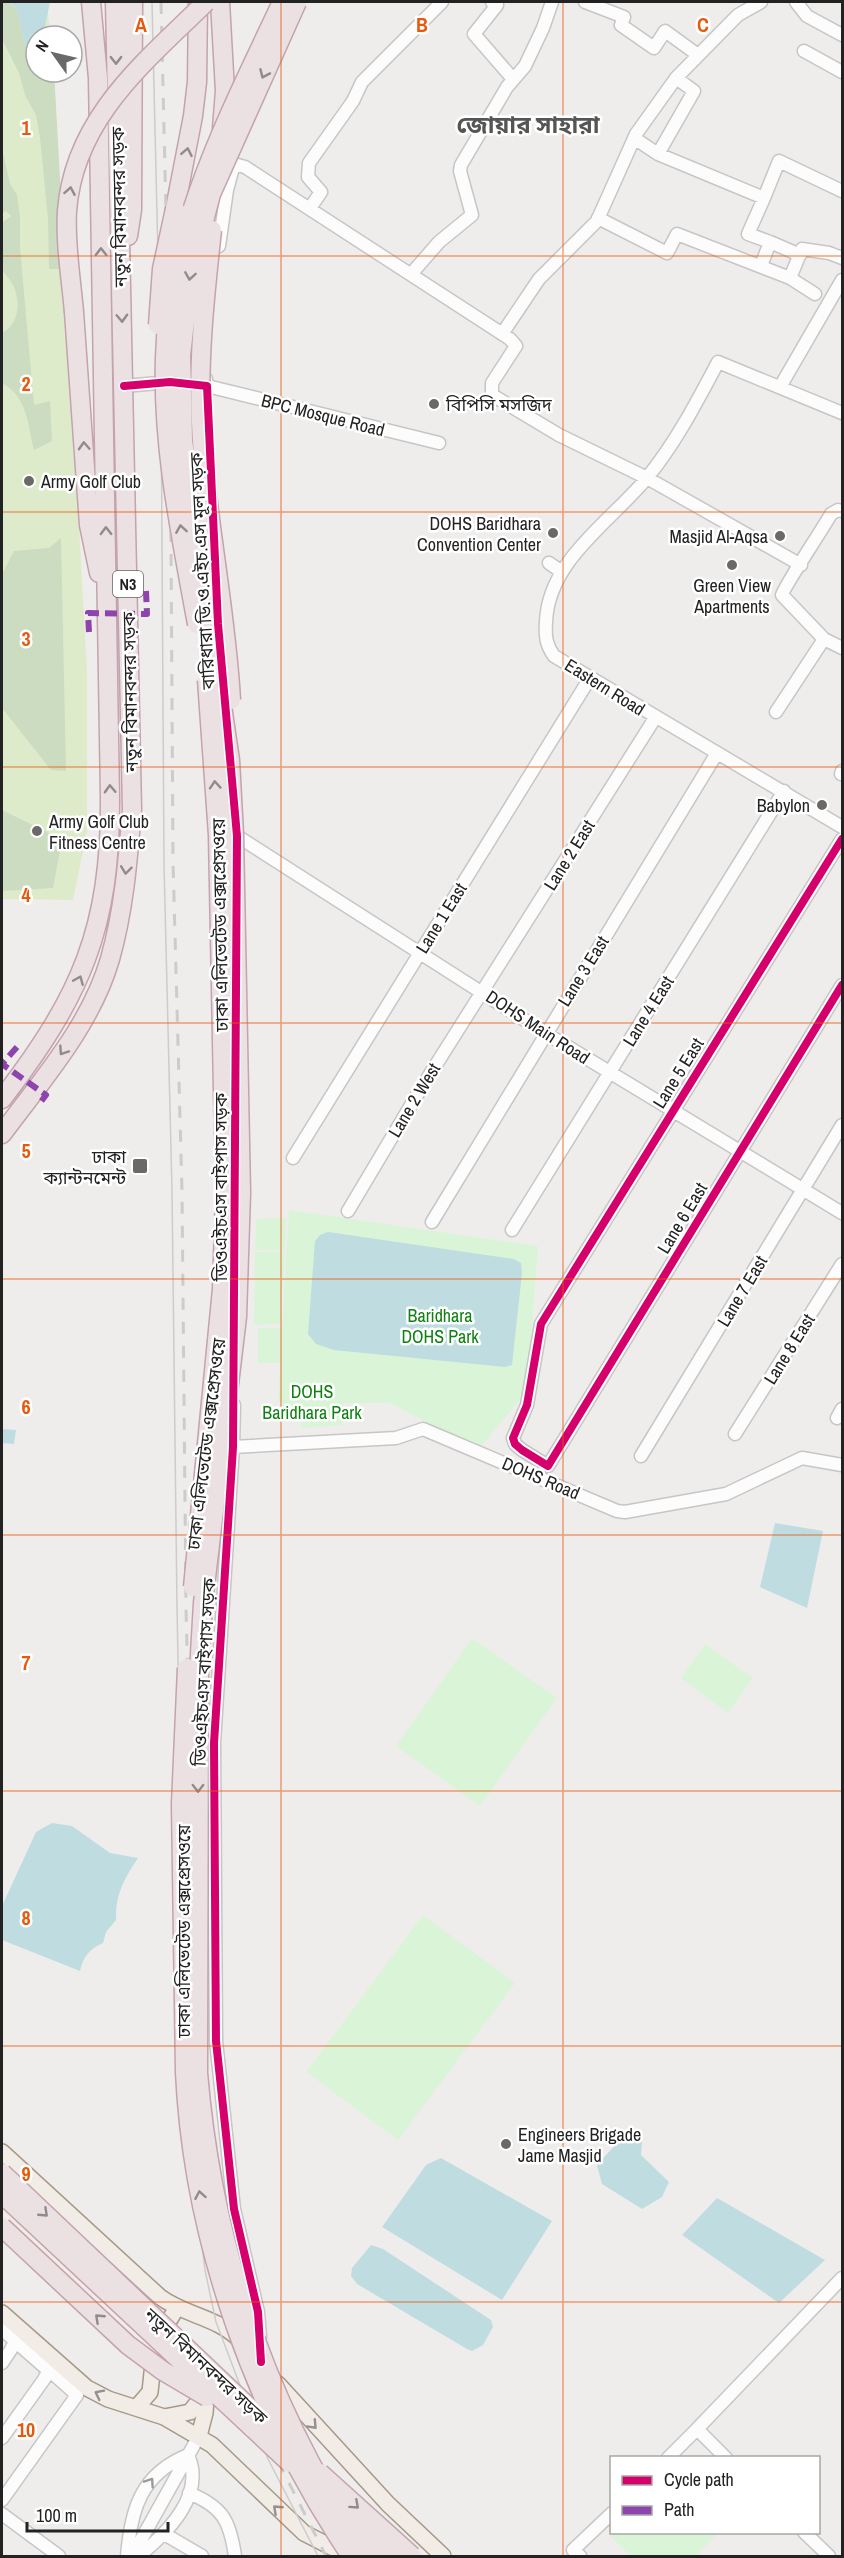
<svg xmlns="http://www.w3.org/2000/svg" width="844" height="2558" font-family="'Archivo Narrow','Noto Sans Bengali',sans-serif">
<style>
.grass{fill:#deebcb}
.forest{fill:#ccdcc1}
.park{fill:#daf4d8}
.water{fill:#bfdce1}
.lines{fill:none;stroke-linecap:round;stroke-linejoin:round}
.minor-casing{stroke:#c7c6c5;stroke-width:15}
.major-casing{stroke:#a69987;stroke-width:18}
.highway-casing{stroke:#c4a2ae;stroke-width:21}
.minor{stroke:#fdfcfc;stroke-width:12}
.major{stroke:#f2ece7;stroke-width:15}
.highway{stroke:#ebe1e3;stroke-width:18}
.tram{stroke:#ccc;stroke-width:1.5}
.rail{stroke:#ccc;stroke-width:3;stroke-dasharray:12 12;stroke-linecap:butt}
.highway-bridge-casing{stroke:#c4a2ae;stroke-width:21;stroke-linecap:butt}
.highway-bridge{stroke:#ebe1e3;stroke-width:18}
.quiet{stroke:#8e44ad;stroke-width:6;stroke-dasharray:12 6;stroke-linecap:butt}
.cycleway-casing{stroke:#fff;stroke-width:11}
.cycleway{stroke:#d6006c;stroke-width:8}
.oneway{stroke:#918b8c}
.oneway2{stroke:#94918e}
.oneway3{stroke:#9a9a9a}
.grid{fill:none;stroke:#e8590c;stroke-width:1.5;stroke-opacity:0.55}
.poi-dot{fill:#6a6968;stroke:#fff;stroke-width:2}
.labels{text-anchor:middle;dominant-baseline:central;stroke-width:5;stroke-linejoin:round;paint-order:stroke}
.shield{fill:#fff;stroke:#646464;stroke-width:1.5}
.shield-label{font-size:16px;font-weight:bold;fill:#222}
.street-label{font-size:18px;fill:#222;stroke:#fff}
.poi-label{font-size:18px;fill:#222;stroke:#fff;text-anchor:start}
.park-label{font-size:18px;fill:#0f8012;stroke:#fff}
.district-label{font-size:24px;font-weight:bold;fill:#555;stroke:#fff}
.grid-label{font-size:20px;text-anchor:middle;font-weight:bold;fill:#e8590c;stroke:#fff;stroke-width:5;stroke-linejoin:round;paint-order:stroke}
</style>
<rect width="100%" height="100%" fill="#efedeb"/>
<!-- grass -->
<path class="grass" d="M2,2H47L50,36H36V72H54L87,671V832L73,900L2,899Z"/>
<!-- forest -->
<path class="forest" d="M2,2H9L17,10L25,45L36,43V72H54L65,269H49L48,219L40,138L36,115L25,95L19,73L2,39Z
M2,148L10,184L17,195L20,216V247L34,405L50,401L52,441L34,450C27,422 28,398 2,383V333C20,324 21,299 12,283C9,278 3,273 2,267C0,254 1,237 2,223L11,216L6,211L2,213Z
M61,538L66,771L51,770L2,708V574L14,551L49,548Z
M2,810L51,834L63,835L53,888L2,891Z"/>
<!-- park -->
<path class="park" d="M289,1210L538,1246L527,1391L478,1450L390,1403H345L343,1404L342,1425L301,1428V1420H286L282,1402H278L280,1363H258V1328H282Z
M286,1218L285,1250H255L256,1219Z
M285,1251L281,1324L254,1325L255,1252Z
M472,1638L557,1698L480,1806L396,1746Z
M705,1644L753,1678L728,1713L681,1678Z
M423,1915L515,1983L398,2140L306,2072Z
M614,2532H718V2533L695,2556H631L610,2536Z"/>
<!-- water -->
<path class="water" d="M10,2H50L43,36H36V43L25,45L17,10Z
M328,1232L514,1259L521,1263L522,1273L512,1365L505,1367L334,1350L316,1344L308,1334L315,1241L320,1235Z
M2,1429L16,1430L14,1444L2,1443Z
M775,1523L823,1531L807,1608L760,1587Z
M52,1823L72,1826L110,1853L138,1858C124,1879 115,1895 116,1920L106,1932L103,1943C90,1949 83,1956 80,1971L2,1940V1906L36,1832Z
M629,2130L642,2142L641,2155L669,2182L662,2197L642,2209L602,2184L597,2165Z
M441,2158L552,2221L502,2300L382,2227L426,2165Z
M717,2198L825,2260L779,2303L682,2235Z
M371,2245L383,2249L491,2320L493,2327L483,2345L472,2351L467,2349L357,2284L351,2276L352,2268Z"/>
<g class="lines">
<defs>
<path id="minor" d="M492,2L497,5L474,34L513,79
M585,2L624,17L621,25L654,48L665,31L698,55
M796,2L807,16L842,35
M804,51L842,72
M676,78L694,91L658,154L764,198L748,234L770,242
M634,138L658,154
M764,198L779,161L842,191
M310,208L321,192L308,177L309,163L353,101L362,82L442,2
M598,218L667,253L677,234L790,278L815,294
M219,246L227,190L234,164L245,167L510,339L516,346L492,383V395L559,435L647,478L801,565
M761,266L770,242L800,255
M412,273L439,242L472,215L460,171L461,165L507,87L525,66L543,28L552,2
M790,278L802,249L829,253L842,258
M502,334L539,279L597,221L636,134L676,78L738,15L761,2
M206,379L207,386L439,443
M124,386L170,382L207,387
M780,387L842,280
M842,413L718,362C697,402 675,444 646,479C610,522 548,561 546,622C545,636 546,645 554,656L842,827
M842,511L838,510L831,514C824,527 783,588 782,595L824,639L842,648
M549,563L562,572
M776,712L824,639
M841,774L842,771
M237,836L545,1033L842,1213
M842,839L541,1324L527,1405L513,1438L515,1444L522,1450L548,1466L842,985
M293,1158L590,678
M348,1211L420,1090L655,718
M432,1222L717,753
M512,1230L784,791
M234,1405L233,1447L214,1743L216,2041L234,2209L258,2312L260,2337
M837,1418L842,1409
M735,1434L842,1264
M233,1447L396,1438L423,1429L617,1511L625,1512L726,1494L802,1458L842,1465
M641,1456L842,1125
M2,2329L16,2342L12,2347
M2,2363L16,2342L49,2371L45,2377
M697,2429L842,2278
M2,2438L50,2371L77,2395L2,2500
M668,2458L697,2429L726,2458
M189,2493C223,2507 230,2521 235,2556
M2,2514L59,2556
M804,2532L829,2556
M166,2535L202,2556
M127,2556C131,2509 141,2474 188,2455C206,2495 167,2533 139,2556
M132,2556L199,2436
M580,2556L573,2550L612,2513"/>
<path id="major" d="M2,2152L160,2297C186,2316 218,2317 241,2341
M2,2210L153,2349
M2,2313L87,2388L108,2399L164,2417L212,2445L304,2533L349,2556
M278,2384L388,2504L443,2556
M137,2407L150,2392L155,2344L176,2309
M164,2417L190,2412L205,2393
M199,2436L205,2413L207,2387"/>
<path id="highway" d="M220,2L225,91L222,128
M175,209L193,116L197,82L198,2
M128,236L132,210L133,2
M74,312L89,525L99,573
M2,1099C81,996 111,929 110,797L98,78L91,2
M2,1134C42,1080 91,1025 110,959C124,910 128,859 132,809L115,2"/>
</defs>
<!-- minor casing -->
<use href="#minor" class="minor-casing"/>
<!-- major casing -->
<use href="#major" class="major-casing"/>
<!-- highway casing -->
<use href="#highway" class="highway-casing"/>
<!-- minor -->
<use href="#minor" class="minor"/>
<!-- major -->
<use href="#major" class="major"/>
<!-- highway -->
<use href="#highway" class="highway"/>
<!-- tram -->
<path class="tram" d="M152,2L161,383L164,864L172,1191L177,1608L182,1856L194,2180L205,2270L216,2322L268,2459L318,2556"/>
<!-- rail -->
<path class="rail" d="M161,2L170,382L173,861L182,1191L186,1608L200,2183L212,2269L227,2327L282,2469L326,2556"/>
<defs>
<path id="highway-bridge" d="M297,2L211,194L191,271L181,355L183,441L230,760L234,834L241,1193L237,1317L203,1603L199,1671L198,2073C213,2249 267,2410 367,2556
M212,230C205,294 198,358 201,422C205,515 226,607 231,700
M74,312C71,278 65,244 67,211C74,118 145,62 206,2
M158,325L162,269L175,209
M197,624C181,536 162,447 165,358C168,230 229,115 282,2
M193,1587L222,1289L225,1194L218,835L207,680
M187,1668L181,1804L185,2072C193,2243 256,2415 351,2556
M2,2173L275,2432
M2,2194L290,2463
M2,2227L128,2345L163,2371L207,2397
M320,2473L412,2556
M350,2519L390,2556"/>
</defs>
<!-- highway-bridge casing -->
<use href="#highway-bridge" class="highway-bridge-casing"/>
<!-- highway-bridge -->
<use href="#highway-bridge" class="highway-bridge"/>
<!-- quiet -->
<path class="quiet" d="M89,632L88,613L147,614L146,591
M17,1047L2,1064L46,1095L40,1103"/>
<defs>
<path id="cycleway" d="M124,386L170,382L207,386L218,624L237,836L233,1447L214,1743L216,2041L234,2209L258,2312L261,2362
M842,839L541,1324L527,1405L513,1438L515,1444L522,1450L548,1466L842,985"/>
</defs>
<!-- cycleway casing -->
<use href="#cycleway" class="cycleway-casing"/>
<!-- cycleway -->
<use href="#cycleway" class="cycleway"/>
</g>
<!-- one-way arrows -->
<defs><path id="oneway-chevron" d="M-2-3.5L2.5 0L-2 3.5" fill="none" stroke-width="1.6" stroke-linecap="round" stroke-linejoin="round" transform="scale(1.5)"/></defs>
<g class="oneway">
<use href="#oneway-chevron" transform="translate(116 60) rotate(89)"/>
<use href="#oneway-chevron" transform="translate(264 74) rotate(114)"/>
<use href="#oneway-chevron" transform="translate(187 152) rotate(-79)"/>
<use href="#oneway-chevron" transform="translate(70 191) rotate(-80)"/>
<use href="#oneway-chevron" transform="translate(101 252) rotate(-91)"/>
<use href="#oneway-chevron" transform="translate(190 276) rotate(99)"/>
<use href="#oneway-chevron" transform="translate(122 318) rotate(88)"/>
<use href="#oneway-chevron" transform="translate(84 446) rotate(-93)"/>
<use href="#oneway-chevron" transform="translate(181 529) rotate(-99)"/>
<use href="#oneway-chevron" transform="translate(106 531) rotate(-91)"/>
<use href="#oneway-chevron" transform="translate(215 785) rotate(-94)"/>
<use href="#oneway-chevron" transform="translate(110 789) rotate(-92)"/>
<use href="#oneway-chevron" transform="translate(126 870) rotate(97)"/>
<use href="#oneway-chevron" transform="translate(79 980) rotate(-67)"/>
<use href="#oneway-chevron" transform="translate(63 1051) rotate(124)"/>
<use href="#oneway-chevron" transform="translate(198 1788) rotate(90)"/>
<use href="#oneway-chevron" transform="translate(200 2195) rotate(-100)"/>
<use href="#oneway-chevron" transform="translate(44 2213) rotate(43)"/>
<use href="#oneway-chevron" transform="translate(99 2318) rotate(-137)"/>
<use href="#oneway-chevron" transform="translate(355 2505) rotate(42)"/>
</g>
<g class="oneway2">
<use href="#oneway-chevron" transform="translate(99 2394) rotate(-153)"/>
<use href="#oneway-chevron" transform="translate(313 2425) rotate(47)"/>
<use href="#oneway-chevron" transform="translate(277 2509) rotate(-137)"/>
</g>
<use class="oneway3" href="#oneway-chevron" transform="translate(150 2482) rotate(-56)"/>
<!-- grid -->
<path class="grid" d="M281,2V2556M563,2V2556M2,256H842M2,512H842M2,767H842M2,1023H842M2,1279H842M2,1535H842M2,1791H842M2,2046H842M2,2302H842"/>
<!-- markers -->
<g class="poi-dot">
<circle cx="434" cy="404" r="6"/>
<circle cx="29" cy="481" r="6"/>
<circle cx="553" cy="533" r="6"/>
<circle cx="780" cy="536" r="6"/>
<circle cx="732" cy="565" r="6"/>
<circle cx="822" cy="805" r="6"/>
<circle cx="37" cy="831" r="6"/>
<rect x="132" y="1158" width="16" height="16" rx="3"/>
<circle cx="506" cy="2144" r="6"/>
</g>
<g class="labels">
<!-- shield labels -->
<rect class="shield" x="113" y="571" width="30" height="26" rx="4.5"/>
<g class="shield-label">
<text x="128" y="584">N3</text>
</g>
<!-- street labels -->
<g class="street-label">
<text transform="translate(119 207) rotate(-91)">নতুন বিমানবন্দর সড়ক</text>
<text transform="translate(323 415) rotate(14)">BPC Mosque Road</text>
<text transform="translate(202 571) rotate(-93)">বারিধারা ডি.ও.এইচ.এস মূল সড়ক</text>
<text transform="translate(605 687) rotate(32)">Eastern Road</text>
<text transform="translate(130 692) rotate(-91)">নতুন বিমানবন্দর সড়ক</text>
<text transform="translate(569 855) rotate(-58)">Lane 2 East</text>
<text transform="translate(441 918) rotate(-58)">Lane 1 East</text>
<text transform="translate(220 925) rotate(-91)">ঢাকা এলিভেটেড এক্সপ্রেসওয়ে</text>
<text transform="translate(583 971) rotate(-58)">Lane 3 East</text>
<text transform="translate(648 1011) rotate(-58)">Lane 4 East</text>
<text transform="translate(538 1027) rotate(33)">DOHS Main Road</text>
<text transform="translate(678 1073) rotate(-58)">Lane 5 East</text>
<text transform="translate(414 1100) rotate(-59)">Lane 2 West</text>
<text transform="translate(220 1187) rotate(-90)">ডিওএইচএস বাইপাস সড়ক</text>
<text transform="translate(682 1218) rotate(-59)">Lane 6 East</text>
<text transform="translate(742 1291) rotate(-59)">Lane 7 East</text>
<text transform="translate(789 1349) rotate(-58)">Lane 8 East</text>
<text transform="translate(206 1444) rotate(-83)">ঢাকা এলিভেটেড এক্সপ্রেসওয়ে</text>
<text transform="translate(541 1478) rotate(23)">DOHS Road</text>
<text transform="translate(204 1672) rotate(-87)">ডিওএইচএস বাইপাস সড়ক</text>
<text transform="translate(183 1931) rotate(-90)">ঢাকা এলিভেটেড এক্সপ্রেসওয়ে</text>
<text transform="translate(206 2366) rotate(43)">নতুন বিমানবন্দর সড়ক</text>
</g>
<!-- poi labels -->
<g class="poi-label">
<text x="446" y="404">বিপিসি মসজিদ</text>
<text x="41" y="481">Army Golf Club</text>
<text x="541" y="523" text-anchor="end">DOHS Baridhara<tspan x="541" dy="21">Convention Center</tspan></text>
<text x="768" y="536" text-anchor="end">Masjid Al-Aqsa</text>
<text x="732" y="585" text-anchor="middle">Green View<tspan x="732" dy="21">Apartments</tspan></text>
<text x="810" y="805" text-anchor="end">Babylon</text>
<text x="49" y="821">Army Golf Club<tspan x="49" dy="21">Fitness Centre</tspan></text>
<text x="126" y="1156" text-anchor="end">ঢাকা<tspan x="126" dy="21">ক্যান্টনমেন্ট</tspan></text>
<text x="518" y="2134">Engineers Brigade<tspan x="518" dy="21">Jame Masjid</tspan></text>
</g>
<!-- park labels -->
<g class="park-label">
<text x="440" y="1315">Baridhara<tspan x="440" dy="21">DOHS Park</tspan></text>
<text x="312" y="1391">DOHS<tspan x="312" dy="21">Baridhara Park</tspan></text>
</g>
<!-- district labels -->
<g class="district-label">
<text x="528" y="124">জোয়ার সাহারা</text>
</g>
</g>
<g class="grid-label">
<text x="141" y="32">A</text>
<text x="422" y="32">B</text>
<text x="703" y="32">C</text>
<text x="26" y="135">1</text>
<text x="26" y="391">2</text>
<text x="26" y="646">3</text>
<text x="26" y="902">4</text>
<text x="26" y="1158">5</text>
<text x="26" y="1414">6</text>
<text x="26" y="1670">7</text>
<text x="26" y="1925">8</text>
<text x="26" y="2181">9</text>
<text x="26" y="2437">10</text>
</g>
<!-- border -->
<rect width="844" height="2558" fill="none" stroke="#222222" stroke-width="6"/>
<!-- legend -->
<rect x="610" y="2456" width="210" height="78" fill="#ffffff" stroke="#a7a7a7" stroke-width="1.5"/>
<rect x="622" y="2476" width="30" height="9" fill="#d6006c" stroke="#a7a7a7" stroke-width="1.5"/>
<text x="664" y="2486" font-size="18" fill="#222222">Cycle path</text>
<rect x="622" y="2506" width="30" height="9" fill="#8e44ad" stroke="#a7a7a7" stroke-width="1.5"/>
<text x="664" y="2516" font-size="18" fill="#222222">Path</text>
<!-- north arrow -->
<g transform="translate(54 54) rotate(304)"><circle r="28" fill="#ffffff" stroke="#a7a7a7" stroke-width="1.5"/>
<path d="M0-4.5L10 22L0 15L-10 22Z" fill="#6a6968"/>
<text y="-9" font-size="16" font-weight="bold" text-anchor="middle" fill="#222222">N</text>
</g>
<!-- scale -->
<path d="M27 2522v9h141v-9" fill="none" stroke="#222222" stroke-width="3"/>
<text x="36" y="2522" font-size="18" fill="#222222" stroke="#ffffff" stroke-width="4.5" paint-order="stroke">100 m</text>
</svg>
